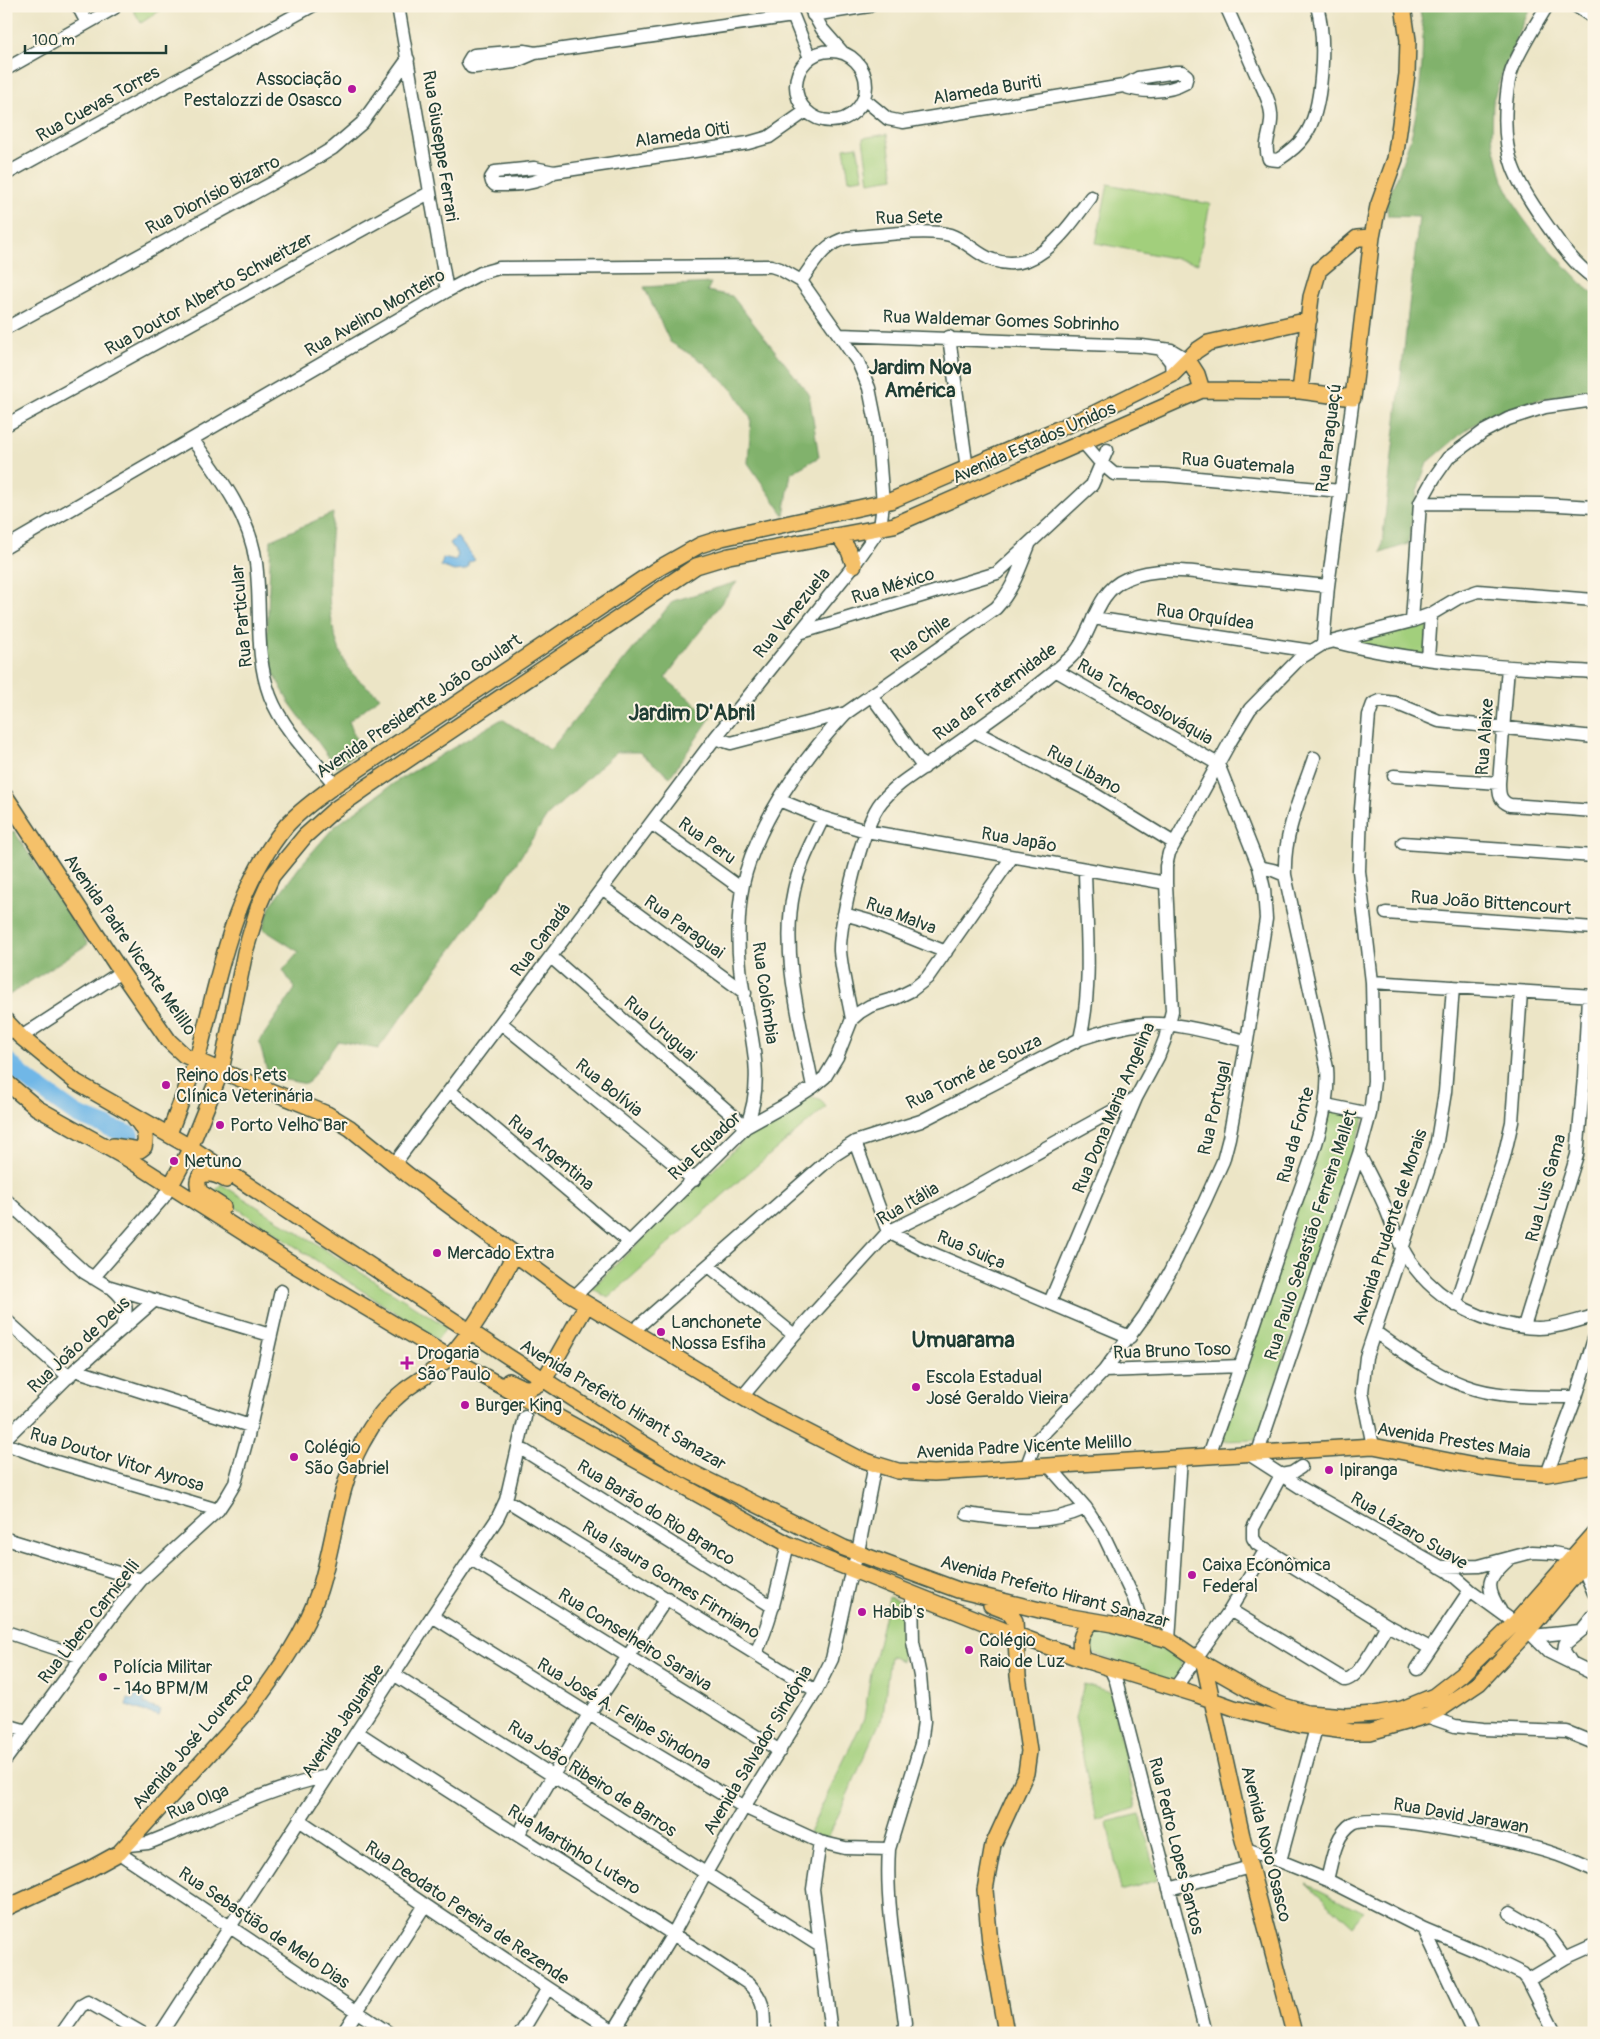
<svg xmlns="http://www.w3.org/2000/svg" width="1600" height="2039" font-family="Pangolin,sans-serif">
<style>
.green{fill:#a2cf7c;stroke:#608658}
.forest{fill:#81b26c;stroke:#507850}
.water{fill:#70b7e7;stroke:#487a8e}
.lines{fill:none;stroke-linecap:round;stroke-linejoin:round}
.river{stroke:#70b7e7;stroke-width:18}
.minor-casing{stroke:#3e564a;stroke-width:15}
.major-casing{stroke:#3e564a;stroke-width:18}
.minor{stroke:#fff;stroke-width:12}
.major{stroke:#f5c16b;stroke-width:15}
.poi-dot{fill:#b5179e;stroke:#fcf5e5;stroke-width:2}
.labels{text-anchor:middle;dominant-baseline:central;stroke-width:4;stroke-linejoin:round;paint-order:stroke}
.poi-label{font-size:18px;fill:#1f3d34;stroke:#fcf5e5;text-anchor:start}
.street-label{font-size:18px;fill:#1f3d34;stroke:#fcf5e5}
.quarter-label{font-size:20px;font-weight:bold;fill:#1f3d34;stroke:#fcf5e5}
.district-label{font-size:22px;font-weight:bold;fill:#1f3d34;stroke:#fcf5e5}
</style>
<rect width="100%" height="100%" fill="#fcf5e5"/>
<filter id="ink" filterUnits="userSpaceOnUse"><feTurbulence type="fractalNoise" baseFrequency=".02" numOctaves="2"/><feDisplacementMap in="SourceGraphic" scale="10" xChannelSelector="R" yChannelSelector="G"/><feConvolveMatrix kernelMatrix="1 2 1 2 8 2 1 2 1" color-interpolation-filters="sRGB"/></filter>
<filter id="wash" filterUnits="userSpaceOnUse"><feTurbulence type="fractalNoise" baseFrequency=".0096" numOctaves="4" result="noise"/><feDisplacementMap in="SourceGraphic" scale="20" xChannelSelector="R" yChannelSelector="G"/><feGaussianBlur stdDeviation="1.12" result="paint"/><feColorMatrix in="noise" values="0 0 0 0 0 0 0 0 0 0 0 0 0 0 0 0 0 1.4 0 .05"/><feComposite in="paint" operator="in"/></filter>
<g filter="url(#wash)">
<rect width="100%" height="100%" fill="#ece5c6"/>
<!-- green -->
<path class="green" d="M131,6H167L141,23Z
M887,134L894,178L869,182L863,138Z
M857,146L863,178L849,180L844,148Z
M1108,184L1210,204L1198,263L1096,243Z
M1428,618L1425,657L1354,643Z
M808,1096L820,1099L826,1107L741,1179L608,1298L592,1288L751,1133Z
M1331,1109L1365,1115L1257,1440L1221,1441Z
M221,1184L447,1327L437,1340L214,1193Z
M889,1597L903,1602L902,1661L890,1656L883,1715L828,1838L809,1833L864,1718L871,1673Z
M1099,1633C1119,1637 1143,1635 1162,1644C1172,1649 1188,1662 1179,1675C1177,1677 1172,1680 1170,1682L1092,1653L1086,1648L1089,1636Z
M1084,1684L1111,1692L1136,1808L1096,1820L1075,1718Z
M1140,1814L1158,1880L1121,1891L1107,1822Z
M1307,1884L1363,1912L1352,1926Z"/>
<!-- forest -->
<path class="forest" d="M1419,6H1531L1504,68L1493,100L1492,137L1503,181L1520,214L1534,233L1588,290L1594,293V388L1529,402L1494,413L1467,429L1427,463L1417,491L1408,544L1381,553L1419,217L1388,216L1386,201L1398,175L1412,133L1418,103L1422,64L1423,28Z
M711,283L707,291L732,296L809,394L819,457L791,473L784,515L748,463L751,419L734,391L703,362L670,342L644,287Z
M333,513C329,564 321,623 349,669C356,680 371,689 380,697L349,721L360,751L336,767L289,702L266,659L271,540Z
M737,582L665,678L711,717L670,777L639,752H616L547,816L500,888L492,895L378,1049L338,1041L307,1084L269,1077L259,1042L295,989L283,970L299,952L263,929L270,906L301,865L334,827L397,781L502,719L550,750L673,601Z
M14,831L88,944L6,997V836Z"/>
<!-- water -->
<path class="water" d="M457,537L475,560L468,563L469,567L465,570L454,571L441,566L443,558L455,561L458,555L450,543Z
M137,1690L147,1693L144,1704L160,1710L158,1716L126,1705L128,1699L133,1700Z"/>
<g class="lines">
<!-- river -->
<path class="river" d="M6,1060L24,1077L77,1115L130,1135"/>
</g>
</g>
<g filter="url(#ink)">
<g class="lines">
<defs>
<path id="minor" d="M78,6L87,23
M398,6L447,291
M789,6L810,58
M809,6L822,29L843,53
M1226,6C1236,29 1246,51 1256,74C1262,86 1270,100 1271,114C1273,130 1262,144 1269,159L1278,160C1287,154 1298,146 1304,137C1324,110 1326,38 1317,6
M1547,6C1535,26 1522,46 1513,67C1508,78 1507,92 1506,104C1502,155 1515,180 1544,221C1558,241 1573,264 1594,278
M1576,6L1594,18
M813,15L869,6
M796 86a35 35 0 1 1 70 0a35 35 0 1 1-70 0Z
M535,53L524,51L474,55L471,57L468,62L471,67H475L514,62L535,53L793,16
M6,69L114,8
M864,99L888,119L903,122L1123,86L1138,78L1176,72H1182L1187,76L1185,83C1167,93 1142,93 1123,86
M554,172C538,185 515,185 495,185L492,182L491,178L495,172L534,168L554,172L748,143L769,137L806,111
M6,174L312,6
M801,281C814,263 824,243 847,238C872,236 928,228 950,235C966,240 977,255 993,260C1038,276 1068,227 1091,197
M6,328L300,168L333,148L362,123L408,59
M840,335L1142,346L1171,350L1188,360
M949,337L967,469
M1160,348L1171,362L1172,375
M6,425L429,193
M192,439C220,477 250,516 256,563C262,607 254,654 270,696C283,730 312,757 335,785
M1083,442L1101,463L1114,474L1165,475L1341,491
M1420,503L1541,504L1594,507
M6,547L447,291L481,273L499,268L771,266L780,269L801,281L858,362L869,388L877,428L883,504L880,528L854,565L715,738L395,1163
M1093,618L1312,651
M1412,621L1420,503L1434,478L1448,458L1483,432L1508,419L1545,407L1594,400
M799,633L997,573L1092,485L1107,450
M1336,642C1420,664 1508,667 1594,672
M1323,644L1328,586L1353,398
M1428,659L1431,614
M1508,667L1499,783C1499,793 1499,801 1510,805L1594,811
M1055,670L1218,764
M871,695L924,768
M974,731L1086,789L1174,843
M715,738L731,743L846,713L996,608C1013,590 1020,567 1029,545
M1394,776L1499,783
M779,800L823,818L866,831L1166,883
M651,823L742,889
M1403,843L1594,856
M1259,867L1273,870L1285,875
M602,888L745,993
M1386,913L1594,928
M844,914L869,921L946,952
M551,957L746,1127C769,1073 745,1021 740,967C737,938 738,899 746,872C764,812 804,758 846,713
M1372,982L1594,996
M852,1019C848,997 842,974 840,951C839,921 863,823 882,801C897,783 918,772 937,758C981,726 1028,695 1069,659C1093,638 1093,593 1126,579C1159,564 1201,573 1236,577C1266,580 1297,583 1328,586
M501,1023L694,1180
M21,1037L121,972
M1080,1039C1101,1032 1123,1026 1144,1024C1179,1022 1214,1034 1247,1041
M813,1087C801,1025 780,953 794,890C799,865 812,842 823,818
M450,1091L629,1242
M1326,1105L1370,1114
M855,1142L888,1232L922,1249L1130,1337
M1359,1154C1368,1172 1378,1190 1386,1209C1393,1226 1399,1246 1410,1261C1439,1303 1487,1326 1538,1328C1557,1328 1576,1321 1594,1316
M6,1200L84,1272L107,1286L270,1335
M709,1266L794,1335
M93,1278L163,1198L170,1187
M112,1288C128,1302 128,1307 122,1327
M574,1297L746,1127L782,1107L813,1087L825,1077L837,1057L852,1019L860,1012L870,1006L896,998L912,990L927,978L1012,857
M1050,1302L1136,1098L1158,1057L1165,1039L1172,1011L1166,883V866L1169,853L1230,742L1250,709L1299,659L1323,644L1412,621L1431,614L1458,598L1478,591L1594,600
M1455,1305L1503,1161L1512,1122L1521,992
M6,1320L69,1377
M1524,1326L1577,1155L1584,1077L1588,996
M633,1331L833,1156L855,1142L921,1121L1080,1039C1093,984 1086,925 1085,870
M1375,1332C1405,1353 1439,1379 1475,1389C1507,1398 1543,1397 1576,1397
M75,1370L250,1426
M1104,1371L1241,1366
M742,1397L794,1335L888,1232L939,1207L1136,1098
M6,1438L75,1370L155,1300
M6,1444L46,1459L218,1510
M1373,1446L1362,1392L1366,1357L1436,1147L1445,1092L1453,987
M519,1451H525L773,1607
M1258,1452L1359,1154L1370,1114L1374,1081L1372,982L1359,871L1361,809L1369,715L1373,704L1380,701L1395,703L1439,721L1594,737
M1247,1453L1303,1489L1448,1571L1470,1590L1533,1636L1549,1652L1594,1674
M1209,1455C1237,1377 1264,1297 1290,1218C1306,1172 1331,1116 1327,1068L1285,875C1283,834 1301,796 1314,758
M1049,1466L1086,1508L1103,1534L1134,1599L1139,1615L1136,1630
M1301,1467L1292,1473L1281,1475L1253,1528V1538L1257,1544L1387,1625L1430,1648
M1026,1468L1036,1441L1104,1371L1145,1315L1170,1272L1204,1203L1223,1161L1229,1138L1247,1041L1266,919L1264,889L1259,867L1218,764
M1547,1474L1576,1397L1594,1339
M506,1500L816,1691
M967,1514C1012,1520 1043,1527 1086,1508
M6,1539L141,1580
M471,1559L780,1751
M1440,1567L1479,1566L1532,1552L1553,1553L1573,1557L1582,1565L1594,1593
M1230,1610L1345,1680C1360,1678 1379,1638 1387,1625
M1500,1610C1484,1586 1488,1578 1508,1560
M432,1616L589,1714L744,1807L820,1842L845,1848L889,1849
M6,1632L82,1657
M1533,1636L1580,1631
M1169,1640L1181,1458
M756,1653C772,1618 779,1581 788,1544
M1572,1664L1564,1651L1565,1644L1582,1630L1594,1615
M1110,1668L1116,1681L1206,2033
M1417,1669L1470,1590
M395,1675L820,1946
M1175,1688L1230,1610L1266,1549
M1426,1716L1455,1726L1483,1729L1567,1732L1594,1743
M6,1725L27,1731
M357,1732C487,1817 620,1898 749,1984C765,2001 764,2010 764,2033
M6,1759L114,1613L141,1580L218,1510L228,1495L235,1483L248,1436L281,1291
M299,1820L548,1988L617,2033
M518,1835L589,1714L667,1598
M820,1842L813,1889L831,2033
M128,1845L148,1843C208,1820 265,1789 328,1776
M1246,1849L1280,1861L1327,1880L1424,1929L1474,1950L1523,1974L1528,1980L1555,2033
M119,1853L389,2033
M1280,1861L1316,1728
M1327,1880C1332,1861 1335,1834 1353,1823C1375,1810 1523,1843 1552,1853C1566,1857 1580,1864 1594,1870
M1169,1889L1250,1867
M1510,1913L1549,1936L1565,1958
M1424,1929L1473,2033
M1528,1980L1565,1958L1594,1945
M614,2031L673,1934L706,1873L744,1807L816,1691L832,1659L849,1581L858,1552L875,1464
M62,2033L81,2006L88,2002L142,2033
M161,2033L432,1616L497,1519L506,1500L525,1417
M343,2033L425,1905
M521,2033L548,1988
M904,2033L905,2023C898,1965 885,1907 889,1849L921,1744L924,1721L920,1676L913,1642L912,1594"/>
<path id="major" d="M1188,360L1197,374L1202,390
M1300,391L1311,297L1319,270L1357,238L1372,237
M839,536L849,551L854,565
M6,797L121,972L169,1041L184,1055L221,1071L327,1114L350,1128L408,1175L565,1291L764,1410L858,1458L875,1464L898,1471L934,1473L1373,1446L1480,1467L1517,1472L1547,1474L1594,1466
M6,1021L21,1037L76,1082L190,1147L506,1355L634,1438L687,1470L844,1548L958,1590L1060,1615L1112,1624L1169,1640L1204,1664L1260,1696L1284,1706L1307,1713L1346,1716L1374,1714L1402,1709L1434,1696L1461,1675L1514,1624L1594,1533
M6,1082L37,1108L128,1159L288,1261L449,1357L788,1544L1003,1630L1084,1660L1195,1694L1234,1708L1300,1725L1352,1732H1370L1426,1716L1442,1708L1479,1683L1527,1632L1594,1552
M169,1134C179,1106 192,1077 200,1048C220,971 234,889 286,826C300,810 318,798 335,785L659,568L700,545L722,538L890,501L1093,414L1172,375L1196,351L1208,343L1309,320
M113,1146L140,1150L144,1147C148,1134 142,1126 134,1117
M170,1187L187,1155L221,1071L245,952L259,905L272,876L305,836L334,810L367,787L696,566L729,556L894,525L1202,390L1300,391L1353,398L1372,237L1378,206L1395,159L1407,74L1408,40L1403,6
M223,1207L200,1192C191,1170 212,1171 226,1180
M509,1381C525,1389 528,1392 544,1380L587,1304
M991,1605L1009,1612L1015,1621L1018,1676L1029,1751L1026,1773L993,1845L985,1890L990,1943L1006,2033
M1084,1660C1077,1644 1080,1633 1092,1621
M1204,1664L1242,1836L1294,2033
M6,1908L88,1870L119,1853L250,1709C277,1673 305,1634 319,1591C335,1542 337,1488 362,1443C373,1422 386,1405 405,1390C420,1379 437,1370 450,1356C478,1326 495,1289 515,1254"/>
</defs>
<!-- minor casing -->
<use href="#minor" class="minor-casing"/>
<!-- major casing -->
<use href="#major" class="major-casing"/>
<!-- minor -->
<use href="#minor" class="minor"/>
<!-- major -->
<use href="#major" class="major"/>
</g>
</g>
<!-- markers -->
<g class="poi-dot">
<circle cx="352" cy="89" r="5"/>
<circle cx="166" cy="1085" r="5"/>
<circle cx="220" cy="1125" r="5"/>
<circle cx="174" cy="1161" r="5"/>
<circle cx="437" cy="1253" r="5"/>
<circle cx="661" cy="1332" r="5"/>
<path d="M404.5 1355.5h5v5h5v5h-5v5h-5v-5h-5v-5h5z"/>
<circle cx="916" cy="1387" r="5"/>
<circle cx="465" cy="1405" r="5"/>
<circle cx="294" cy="1457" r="5"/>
<circle cx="1329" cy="1470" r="5"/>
<circle cx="1192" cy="1575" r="5"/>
<circle cx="862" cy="1612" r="5"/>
<circle cx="969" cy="1650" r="5"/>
<circle cx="103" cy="1677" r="5"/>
</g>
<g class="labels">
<!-- poi labels -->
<g class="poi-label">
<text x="342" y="79" text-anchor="end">Associação<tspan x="342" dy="21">Pestalozzi de Osasco</tspan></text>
<text x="176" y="1075">Reino dos Pets<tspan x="176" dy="21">Clínica Veterinária</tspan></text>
<text x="230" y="1125">Porto Velho Bar</text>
<text x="184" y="1161">Netuno</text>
<text x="447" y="1253">Mercado Extra</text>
<text x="671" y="1322">Lanchonete<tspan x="671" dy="21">Nossa Esfiha</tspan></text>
<text x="417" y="1353">Drogaria<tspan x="417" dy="21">São Paulo</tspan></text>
<text x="926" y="1377">Escola Estadual<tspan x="926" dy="21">José Geraldo Vieira</tspan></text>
<text x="475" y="1405">Burger King</text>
<text x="304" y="1447">Colégio<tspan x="304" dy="21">São Gabriel</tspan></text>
<text x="1339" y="1470">Ipiranga</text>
<text x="1202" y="1565">Caixa Econômica<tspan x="1202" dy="21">Federal</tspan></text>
<text x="872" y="1612">Habib's</text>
<text x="979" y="1640">Colégio<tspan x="979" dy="21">Raio de Luz</tspan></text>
<text x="113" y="1667">Polícia Militar<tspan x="113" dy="21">- 14º BPM/M</tspan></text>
</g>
<!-- street labels -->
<g class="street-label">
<text transform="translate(987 90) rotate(-9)">Alameda Buriti</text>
<text transform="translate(98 104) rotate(-29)">Rua Cuevas Torres</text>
<text transform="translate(682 135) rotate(-8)">Alameda Oiti</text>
<text transform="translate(440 146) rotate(81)">Rua Giuseppe Ferrari</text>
<text transform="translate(213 195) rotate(-28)">Rua Dionísio Bizarro</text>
<text transform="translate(909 218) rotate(-1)">Rua Sete</text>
<text transform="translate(209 294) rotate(-29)">Rua Doutor Alberto Schweitzer</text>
<text transform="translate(375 313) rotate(-30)">Rua Avelino Monteiro</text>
<text transform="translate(1001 321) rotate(2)">Rua Waldemar Gomes Sobrinho</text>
<text transform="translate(1329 438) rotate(-83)">Rua Paraguaçú</text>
<text transform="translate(1034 443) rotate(-24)">Avenida Estados Unidos</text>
<text transform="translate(1238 464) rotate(5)">Rua Guatemala</text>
<text transform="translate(893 586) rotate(-17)">Rua México</text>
<text transform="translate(792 613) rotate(-51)">Rua Venezuela</text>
<text transform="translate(242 616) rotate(-95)">Rua Particular</text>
<text transform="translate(1205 617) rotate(8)">Rua Orquídea</text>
<text transform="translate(921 639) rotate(-35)">Rua Chile</text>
<text transform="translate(995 692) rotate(-37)">Rua da Fraternidade</text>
<text transform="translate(1145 702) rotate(30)">Rua Tchecoslováquia</text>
<text transform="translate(419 706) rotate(-34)">Avenida Presidente João Goulart</text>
<text transform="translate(1485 737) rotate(-86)">Rua Alaixe</text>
<text transform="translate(1084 770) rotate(29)">Rua Libano</text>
<text transform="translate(1019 840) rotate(10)">Rua Japão</text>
<text transform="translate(707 841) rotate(36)">Rua Peru</text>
<text transform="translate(1491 903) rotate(4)">Rua João Bittencourt</text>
<text transform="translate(901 916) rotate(21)">Rua Malva</text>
<text transform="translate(684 927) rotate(36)">Rua Paraguai</text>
<text transform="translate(541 940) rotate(-53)">Rua Canadá</text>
<text transform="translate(130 945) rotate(55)">Avenida Padre Vicente Melillo</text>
<text transform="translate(765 993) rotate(82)">Rua Colômbia</text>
<text transform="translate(660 1029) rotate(41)">Rua Uruguai</text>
<text transform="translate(974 1072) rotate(-26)">Rua Tomé de Souza</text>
<text transform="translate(609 1088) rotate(39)">Rua Bolívia</text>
<text transform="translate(1114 1108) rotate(-67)">Rua Dona Maria Angelina</text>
<text transform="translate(1215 1108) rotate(-77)">Rua Portugal</text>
<text transform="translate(1296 1135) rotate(-75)">Rua da Fonte</text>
<text transform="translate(705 1146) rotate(-43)">Rua Equador</text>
<text transform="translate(551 1153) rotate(40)">Rua Argentina</text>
<text transform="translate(1546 1188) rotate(-75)">Rua Luis Gama</text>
<text transform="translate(908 1204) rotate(-30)">Rua Itália</text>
<text transform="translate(1390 1227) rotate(-72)">Avenida Prudente de Morais</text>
<text transform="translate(1311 1235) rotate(-72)">Rua Paulo Sebastião Ferreira Mallet</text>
<text transform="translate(971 1250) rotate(23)">Rua Suiça</text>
<text transform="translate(79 1345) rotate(-43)">Rua João de Deus</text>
<text transform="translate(1172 1351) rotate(-2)">Rua Bruno Toso</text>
<text transform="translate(623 1405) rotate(31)">Avenida Prefeito Hirant Sanazar</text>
<text transform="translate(1454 1441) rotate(9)">Avenida Prestes Maia</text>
<text transform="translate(1024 1447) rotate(-3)">Avenida Padre Vicente Melillo</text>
<text transform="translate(117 1460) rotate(17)">Rua Doutor Vitor Ayrosa</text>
<text transform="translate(656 1513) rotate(32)">Rua Barão do Rio Branco</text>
<text transform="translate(1409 1531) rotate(31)">Rua Lázaro Suave</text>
<text transform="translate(671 1580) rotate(32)">Rua Isaura Gomes Firmiano</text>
<text transform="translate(1055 1592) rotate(15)">Avenida Prefeito Hirant Sanazar</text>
<text transform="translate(89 1622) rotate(-52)">Rua Libero Carnicelli</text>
<text transform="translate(635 1640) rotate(32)">Rua Conselheiro Saraiva</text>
<text transform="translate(624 1714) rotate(31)">Rua José A. Felipe Sindona</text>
<text transform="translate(343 1721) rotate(-56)">Avenida Jaguaribe</text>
<text transform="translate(193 1741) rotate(-49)">Avenida José Lourenço</text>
<text transform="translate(758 1750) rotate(-59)">Avenida Salvador Sindônia</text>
<text transform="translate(592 1779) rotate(33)">Rua João Ribeiro de Barros</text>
<text transform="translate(198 1802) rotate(-23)">Rua Olga</text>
<text transform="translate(1461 1816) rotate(10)">Rua David Jarawan</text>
<text transform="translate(1266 1844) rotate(76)">Avenida Novo Osasco</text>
<text transform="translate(1176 1846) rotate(76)">Rua Pedro Lopes Santos</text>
<text transform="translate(574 1850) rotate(32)">Rua Martinho Lutero</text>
<text transform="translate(467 1913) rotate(34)">Rua Deodato Pereira de Rezende</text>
<text transform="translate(264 1928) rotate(34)">Rua Sebastião de Melo Dias</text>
</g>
<!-- quarter labels -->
<g class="quarter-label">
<text x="920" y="367">Jardim Nova<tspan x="920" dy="23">América</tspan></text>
</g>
<!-- district labels -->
<g class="district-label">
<text x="692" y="713">Jardim D'Abril</text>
<text x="963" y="1340">Umuarama</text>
</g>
</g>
<!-- margin -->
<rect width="1600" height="2039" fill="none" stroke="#fcf5e5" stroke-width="25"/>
<!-- scale -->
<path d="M25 45v8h141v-8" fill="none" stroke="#1f3d34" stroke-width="2.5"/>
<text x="32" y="45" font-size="15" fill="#1f3d34" stroke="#fcf5e5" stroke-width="4" paint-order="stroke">100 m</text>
</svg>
